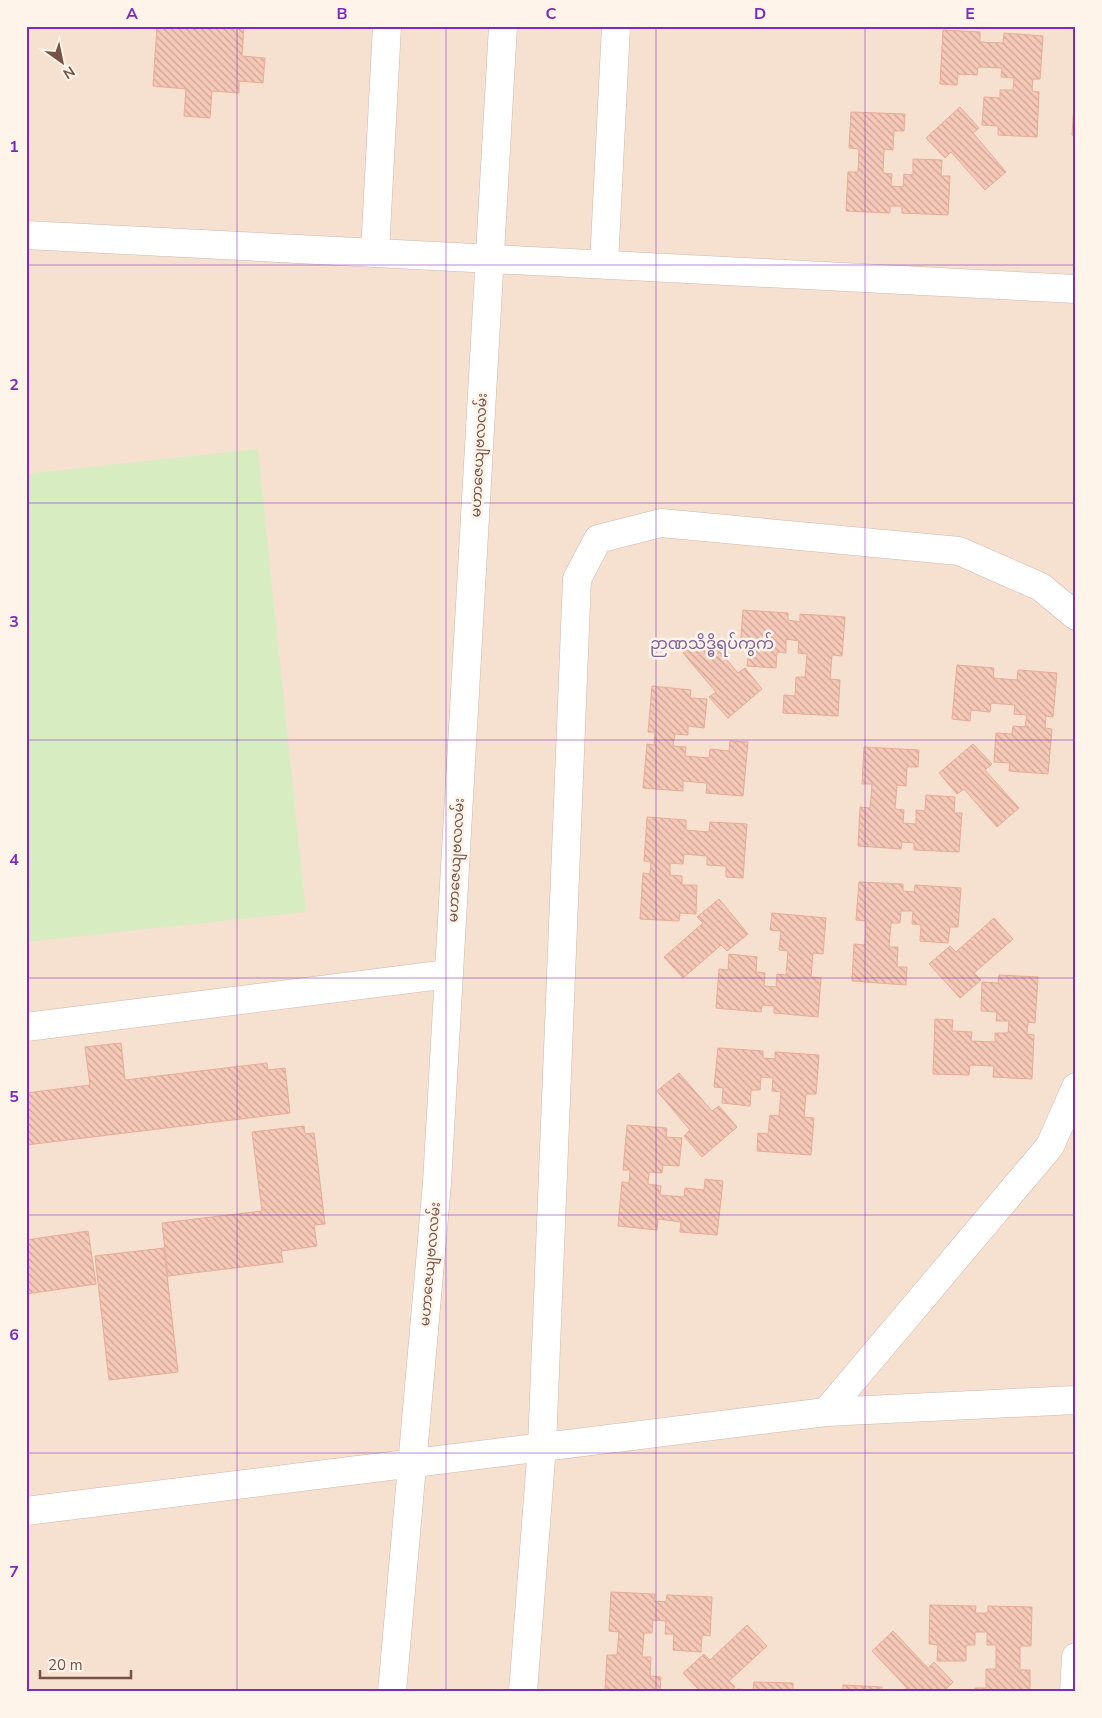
<svg xmlns="http://www.w3.org/2000/svg" width="1102" height="1718" font-family="'Nunito Sans','Noto Sans Myanmar',sans-serif">
<style>
.residential{fill:#f6e0d0}
.pitch{fill:#d7ecc0}
.building{fill:url(#building-back-hatch);stroke:#e8ac97}
.lines{fill:none;stroke-linecap:round;stroke-linejoin:round}
.minor-casing{stroke:#d1b7ab;stroke-width:29}
.minor{stroke:#fff;stroke-width:28}
.grid{fill:none;stroke:#7b2cbf;stroke-width:1;stroke-opacity:0.55}
.labels{text-anchor:middle;dominant-baseline:central;stroke-width:5;stroke-linejoin:round;paint-order:stroke}
.street-label{font-size:14px;fill:#775247;stroke:#fff4e9}
.quarter-label{font-size:16px;fill:#80629b;stroke:#fff4e9}
.neatline{fill:none;stroke:#7b2cbf;stroke-width:2}
.grid-label{font-size:16px;text-anchor:middle;font-weight:bold;fill:#7b2cbf}
</style>
<defs>
<pattern id="building-back-hatch" width="6" height="6" patternUnits="userSpaceOnUse" patternTransform="scale(1.25)"><rect width="6" height="6" fill="#f5c8b8"/><path d="M-1 5l2 2M0 0l6 6M5-1l2 2" fill="none" stroke="#cba597"/></pattern>
</defs>
<rect width="100%" height="100%" fill="#feefe2"/>
<!-- residential -->
<path class="residential" d="M26,26H1076V1692H26Z"/>
<!-- pitch -->
<path class="pitch" d="M258,449L306,912L26,942V474Z"/>
<!-- building -->
<path class="building" d="M157,26H244L242,56L265,58L263,83L239,81V93L212,91L210,118L184,116L186,89L153,86Z
M943,30L980,32V42L1003,43L1004,33L1043,36L1040,79H1033L1032,91L1039,92L1037,137L998,135V126L982,125L984,97L1000,98V90H1013L1014,78L1001,77L1002,68L978,67L977,75L958,74L957,85L940,84Z
M1075,90H1076V136L1072,135Z
M960,107L979,128L973,133L1006,172L985,190L951,152L945,158L926,138Z
M851,112L905,114L904,131H894L893,150L884,149L883,173L892,174L891,186L903,187L904,174L913,175V159L942,160L941,176H950L948,215L902,213V206H890V213L846,211L848,172H858L859,149L849,148Z
M743,610L788,613V620L800,622V614L845,617L842,656L832,655L830,679L840,680L838,716L783,713L784,695L795,696L796,677H805L807,654L798,653L799,641L786,639V653L777,652L776,668L747,666L749,650L740,649Z
M705,634L738,673L745,668L762,689L728,718L709,697L716,692L683,653Z
M957,665L994,668L993,678L1017,680L1018,670L1057,673L1053,717L1046,716L1045,728L1052,729L1048,774L1009,771L1010,763L994,762L996,733L1012,734L1013,726L1025,727L1027,715L1014,714L1015,705L991,703L990,712L971,710L970,721L952,719Z
M652,686L691,690L690,698L707,699L704,728L688,726V735L675,734L673,746L686,747L685,756L709,758L710,749L729,751L730,741L748,742L743,796L706,793L707,783L683,781V791L643,788L647,744L654,745L655,732H648Z
M973,744L992,764L985,770L1019,808L997,827L964,789L957,794L939,773Z
M864,747L919,750L918,767H907L906,786L897,785L895,809L904,810L903,823L916,824V810L925,811L926,795L955,797L954,813H962L959,852L914,850V843L902,842L901,849L858,846L860,807L870,808L872,784H862Z
M647,817L686,820V830L709,832L710,822L747,824L743,878L726,877V866L707,865V856L684,854L683,864L670,863V875L682,876V885H697L696,914L680,913L679,921L640,919L643,873L650,874L651,862L644,861Z
M859,882L903,884V891L914,892L915,885L961,888L958,927H950L948,943L920,941L921,925L912,924L913,911H901L900,923H891L889,947H898L897,967H907L906,985L852,981L854,944L865,945L866,921L856,920Z
M719,899L748,934L727,951L721,945L683,978L664,957L703,923L697,917Z
M772,913L826,918L823,954L813,953L811,977L821,978L818,1017L774,1013V1006L762,1005L761,1012L716,1008L719,969L728,970L729,954L757,957L756,972L765,973L764,986L776,987L777,974L786,975L788,951L779,950L781,931L770,930Z
M994,918L1013,939L974,973L981,980L960,998L929,964L950,946L956,952Z
M999,975L1038,977L1035,1023L1028,1022L1027,1034L1034,1035L1032,1079L993,1077L994,1066L970,1065L969,1075L933,1074L935,1019L953,1020L952,1031L972,1032L971,1041L995,1042V1033H1008L1009,1021H996L997,1012L981,1011L982,982L998,983Z
M121,1043L125,1080L267,1063L268,1070L285,1068L290,1113L26,1145V1093L90,1085L85,1047Z
M718,1048L763,1051V1058L775,1059V1052L819,1055L816,1094H806L804,1117L814,1118L811,1155L757,1151L758,1133L768,1134L770,1115L779,1116L781,1092L772,1091L773,1078L761,1077L760,1090H751L750,1106L722,1103L723,1088L714,1087Z
M679,1073L712,1111L719,1106L737,1127L702,1157L684,1136L690,1130L657,1091Z
M627,1125L667,1128L666,1137L682,1138L679,1166L663,1165L662,1173L649,1172L648,1184L661,1186L660,1195L684,1197L685,1188L704,1190L705,1179L723,1181L717,1235L680,1232L681,1222L658,1219L657,1230L618,1226L622,1182L629,1183L630,1170H623Z
M304,1126L305,1134L314,1133L325,1224L314,1225L317,1246L281,1251L283,1262L168,1276L162,1223L262,1211L252,1132Z
M88,1231L96,1284L26,1294V1240Z
M164,1248L178,1372L109,1380L95,1256Z
M611,1592L655,1594L654,1601L666,1602L667,1595L712,1597L710,1636L702,1635L701,1652L673,1650L674,1634H665L666,1621L653,1620L652,1633H644L642,1657H651L650,1676L661,1677L660,1692L605,1691L607,1655H617L619,1632L609,1631Z
M930,1605L976,1606L975,1613H988V1606L1032,1607L1031,1646H1020V1670H1030V1692H975V1688H986V1669H996V1645H987V1632H975V1645H966V1661H937L938,1645L929,1644Z
M747,1625L767,1646L729,1681L735,1687L729,1692H701L683,1673L704,1654L710,1660Z
M893,1631L928,1668L934,1662L953,1682L943,1692H902L907,1688L872,1651Z
M754,1682L793,1683V1692H737V1689L753,1690Z
M843,1685L882,1687V1692H843Z"/>
<g class="lines">
<defs>
<path id="minor" d="M26,235L1076,289
M375,252L387,26
M604,264L616,26
M26,1027L449,974
M826,1412L1050,1146L1076,1087
M26,1511L826,1412L1076,1400
M392,1692L437,1183L503,26
M523,1692L542,1446L577,579L598,539L661,523L959,551L1041,587L1076,616
M1074,1692L1076,1657"/>
</defs>
<!-- minor casing -->
<use href="#minor" class="minor-casing"/>
<!-- minor -->
<use href="#minor" class="minor"/>
</g>
<!-- grid -->
<path class="grid" d="M237,26V1692M446,26V1692M656,26V1692M865,26V1692M26,265H1076M26,503H1076M26,740H1076M26,978H1076M26,1215H1076M26,1453H1076"/>
<g class="labels">
<!-- street labels -->
<g class="street-label">
<text transform="translate(479 455) rotate(-87)">မဟာဇေယျဗလလမ်း</text>
<text transform="translate(456 860) rotate(-87)">မဟာဇေယျဗလလမ်း</text>
<text transform="translate(430 1264) rotate(-85)">မဟာဇေယျဗလလမ်း</text>
</g>
<!-- quarter labels -->
<g class="quarter-label">
<text x="712" y="644">ဉာဏသိဒ္ဓိရပ်ကွက်</text>
</g>
</g>
<!-- border -->
<rect width="1102" height="1718" fill="none" stroke="#fff4e9" stroke-width="55"/>
<!-- north arrow -->
<g transform="translate(62 62) rotate(147)" stroke="#fff4e9" stroke-width="4" paint-order="stroke">
<path d="M0-4L9 19L0 12L-9 19Z" fill="#775247"/>
<text y="-8" font-size="14" font-weight="bold" text-anchor="middle" fill="#775247">N</text>
</g>
<!-- scale -->
<path d="M40 1670v8h91v-8" fill="none" stroke="#775247" stroke-width="2.5"/>
<text x="48" y="1670" font-size="15" fill="#775247" stroke="#fff4e9" stroke-width="4" paint-order="stroke">20 m</text>
<rect x="28" y="28" width="1046" height="1662" class="neatline"/>
<g class="grid-label">
<text x="132" y="19">A</text>
<text x="342" y="19">B</text>
<text x="551" y="19">C</text>
<text x="760" y="19">D</text>
<text x="970" y="19">E</text>
<text x="14" y="152">1</text>
<text x="14" y="390">2</text>
<text x="14" y="627">3</text>
<text x="14" y="865">4</text>
<text x="14" y="1102">5</text>
<text x="14" y="1340">6</text>
<text x="14" y="1577">7</text>
</g>
</svg>
